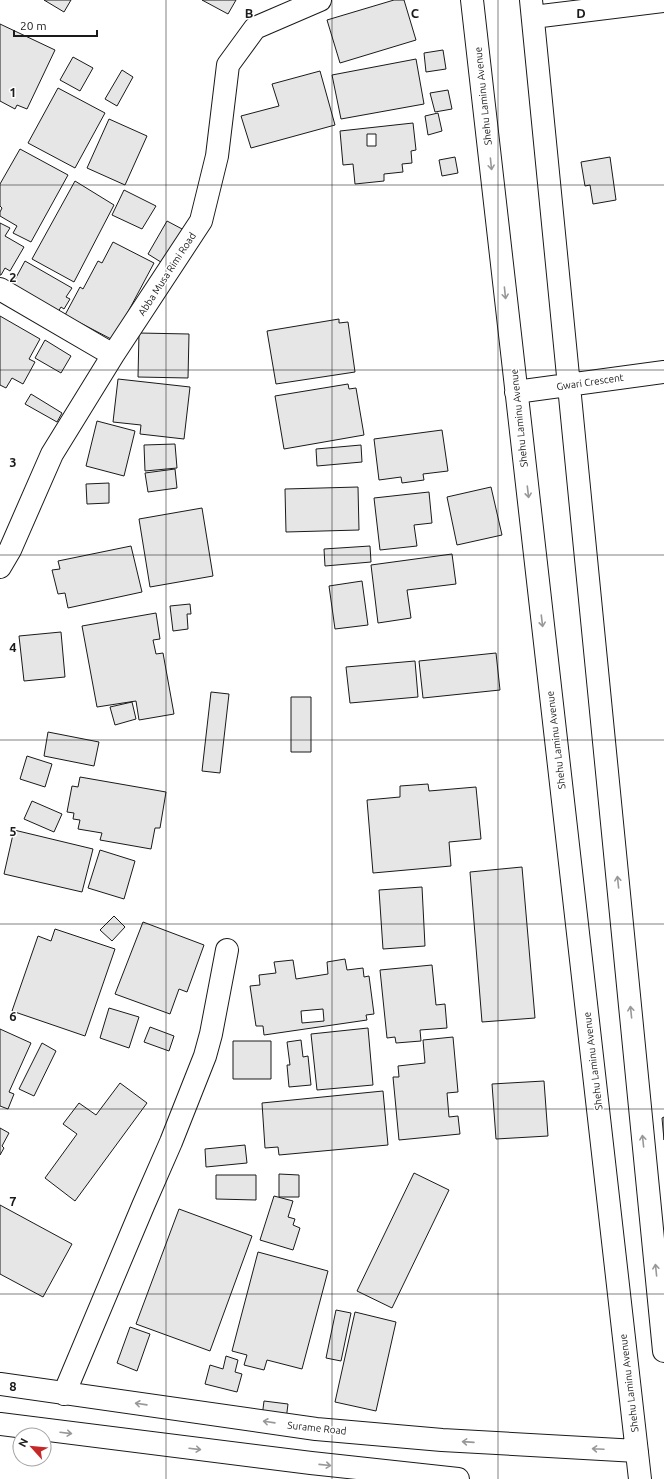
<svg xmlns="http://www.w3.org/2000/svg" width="664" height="1479" font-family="Ubuntu,sans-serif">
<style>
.building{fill:#e6e6e6;stroke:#1a1a1a;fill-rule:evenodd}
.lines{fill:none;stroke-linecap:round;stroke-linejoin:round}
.minor-casing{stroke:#1a1a1a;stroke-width:24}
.minor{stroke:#fff;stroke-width:22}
.oneway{stroke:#989898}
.grid{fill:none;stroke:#1a1a1a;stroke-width:1;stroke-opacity:0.55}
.labels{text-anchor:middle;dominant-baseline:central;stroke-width:3;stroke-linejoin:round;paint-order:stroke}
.street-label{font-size:10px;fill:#1a1a1a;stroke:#fff}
.grid-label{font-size:13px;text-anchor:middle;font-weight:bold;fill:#1a1a1a;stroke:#fff;stroke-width:3;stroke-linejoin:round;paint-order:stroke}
</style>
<rect width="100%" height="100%" fill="#fff"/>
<!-- building -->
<path class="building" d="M44,0H71L64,12Z
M202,0H236L228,14Z
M394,0H404L416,40L340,63L327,20Z
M0,24L55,50L27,109L17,105L15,109L0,101Z
M443,50L446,69L426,72L424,53Z
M73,57L93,68L80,91L60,80Z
M416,59L424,104L341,119L332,75Z
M122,70L133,77L117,106L105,99Z
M320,71L335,125L251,148L241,116L279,106L272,84Z
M58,88L105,113L75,168L28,143Z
M448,90L452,109L435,112L430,93Z
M438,113L442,131L428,135L425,116Z
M109,119L147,136L125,185L87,168Z
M413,123L416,150L411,151L412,163L402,164L403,172L384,174V181L355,184L353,164L343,165L340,131ZM367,134H376V146H367Z
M20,149L68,175L31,242L13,233L17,226L0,216V212L2,208L0,206V184Z
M455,157L458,173L442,176L439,160Z
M610,157L616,200L593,204L590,185L585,186L581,162Z
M75,181L114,205L74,282L32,259Z
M124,190L156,206L142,229L112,215Z
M167,221L184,230L164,264L148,254Z
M0,223L10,228L5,236L24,247L10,271L5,268L1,275H0Z
M113,242L154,263L113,340L65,315L80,287L83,289L98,261L102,263Z
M25,261L72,288L66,297L70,299L64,309L61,307L58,312L12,285Z
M0,316L40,339L29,359L35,362L23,384L12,378L6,388L0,385Z
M339,319V323L348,322L355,372L276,384L267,331Z
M139,333L189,334L188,378L138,377Z
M45,340L71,356L61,373L35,358Z
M118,379L190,387L184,439L140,434L141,425L113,422Z
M348,384L349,389L356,388L364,435L284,449L275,396Z
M31,394L62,413L57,422L25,404Z
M97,421L135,431L124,476L86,466Z
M442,430L448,471L423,474L424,480L402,483L401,477L379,480L374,439Z
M175,444L177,468L145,471L144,445Z
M361,445L362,462L317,466L316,449Z
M175,469L177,488L148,492L145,473Z
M109,483V503L87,504L86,484Z
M358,487L359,530L286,532L285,489Z
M491,487L502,535L457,545L447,497Z
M429,492L432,523L414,525L417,546L380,550L374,498Z
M202,508L213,576L150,587L139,519Z
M131,546L142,592L68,608L65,593L58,594L52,570L60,569L58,561Z
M370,546L371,562L325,566L324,549Z
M452,554L456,584L407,590L411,618L378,623L371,565Z
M362,581L368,625L335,629L329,586Z
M190,604L191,614H187L188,629L173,631L170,606Z
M156,613L160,639L153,640L156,654L163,653L174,714L139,720L136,701L97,707L82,626Z
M61,632L65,677L24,681L19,636Z
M496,653L500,690L423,698L419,661Z
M415,661L418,697L350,703L346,667Z
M211,692L229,694L220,773L202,771Z
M291,697H311V752H291Z
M132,702L136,719L115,725L110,707Z
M48,732L99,742L94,766L44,756Z
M27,756L52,764L45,787L20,779Z
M80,777L166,792L160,828H155L151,849L100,840L102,833L78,829L80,820L73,819L74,813L67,812L72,786L78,787Z
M428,784L429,791L476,787L481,839L449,842L451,866L373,873L367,800L400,797V786Z
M32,801L62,814L54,832L24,819Z
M14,830L93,849L82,892L4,874Z
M100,850L135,861L124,899L88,888Z
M522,867L535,1018L482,1022L470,872Z
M422,887L425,946L383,949L379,890Z
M114,916L125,927L112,941L100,930Z
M143,922L204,945L187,992L179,989L170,1014L115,994Z
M55,929L115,949L85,1036L12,1011L38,936L51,941Z
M345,959L347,970L363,968L364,977L369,976L374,1014L366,1015L367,1020L264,1035L263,1026H256L250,986L260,985L259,975L276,973L274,962L293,960L296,979L328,974L327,962ZM323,1009L324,1021L302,1023L301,1011Z
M432,965L436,1005L445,1004L447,1028L420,1030L421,1041L396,1043L395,1037L387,1038L380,970Z
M109,1008L139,1017L129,1048L100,1038Z
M150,1027L174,1036L169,1051L144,1042Z
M368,1028L373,1085L317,1090L311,1034Z
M0,1029L31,1043L9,1092L14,1094L8,1109L0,1106Z
M453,1037L458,1092L447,1093L449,1117L458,1116L460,1134L399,1140L393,1077H399L398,1066L425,1063L423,1040Z
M301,1040L303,1057L308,1056L311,1085L289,1087L287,1065H290L287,1042Z
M233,1041H271V1079H233Z
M42,1043L56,1051L34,1096L19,1089Z
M544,1081L548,1136L496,1139L492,1084Z
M120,1083L147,1103L75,1201L45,1178L77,1134L63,1124L79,1103L96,1115Z
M383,1091L388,1145L279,1155L278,1147L265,1148L262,1103Z
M664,1117V1140L662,1118Z
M0,1128L9,1133L2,1146L4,1148L0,1155Z
M245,1145L247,1163L206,1167L205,1149Z
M414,1173L449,1190L392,1308L357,1291Z
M279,1174L299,1175V1197H279Z
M216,1175H256V1200L216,1199Z
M274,1196L293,1201L288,1217L295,1219L293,1225L300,1228L293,1250L260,1240Z
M0,1205L72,1244L43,1297L0,1274Z
M179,1209L252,1236L210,1351L136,1324Z
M258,1252L328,1271L302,1369L267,1360L264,1370L244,1365L247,1355L232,1351Z
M336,1310L351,1313L341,1361L326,1358Z
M355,1312L396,1322L376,1411L335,1402Z
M130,1327L150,1334L137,1371L117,1363Z
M226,1356L238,1360L235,1372L242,1374L237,1392L205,1384L210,1365L223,1369Z
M264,1401L288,1404L286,1420L262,1417Z"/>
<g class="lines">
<defs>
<path id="minor" d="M472,0L640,1479
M531,0L664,1351
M533,17L664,1
M0,289L113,355
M516,392L664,372
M0,567L10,550L52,454L113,355L201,221L217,156L228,65L255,28L320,0
M0,1384L316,1429L442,1440L637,1451
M64,1394L143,1206L171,1142L205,1056L211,1034L227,950
M0,1424L311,1463L458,1479"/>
</defs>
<!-- minor casing -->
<use href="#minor" class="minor-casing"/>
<!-- minor -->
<use href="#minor" class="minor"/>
</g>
<!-- one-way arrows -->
<defs><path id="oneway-shaft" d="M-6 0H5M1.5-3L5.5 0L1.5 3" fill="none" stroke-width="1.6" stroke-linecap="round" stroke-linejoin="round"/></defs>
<g class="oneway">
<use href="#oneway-shaft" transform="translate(491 164) rotate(84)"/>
<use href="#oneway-shaft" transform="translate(505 293) rotate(84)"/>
<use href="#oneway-shaft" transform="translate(528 492) rotate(83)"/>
<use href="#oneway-shaft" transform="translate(542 621) rotate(83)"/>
<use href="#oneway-shaft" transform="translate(618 882) rotate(-96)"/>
<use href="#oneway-shaft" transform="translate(631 1012) rotate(-96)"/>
<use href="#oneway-shaft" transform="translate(643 1141) rotate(-96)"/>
<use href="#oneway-shaft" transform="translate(656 1270) rotate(-96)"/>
<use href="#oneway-shaft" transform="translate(141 1404) rotate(-172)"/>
<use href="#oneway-shaft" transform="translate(269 1422) rotate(-172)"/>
<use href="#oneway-shaft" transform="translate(66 1433) rotate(7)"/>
<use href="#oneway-shaft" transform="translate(468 1442) rotate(-176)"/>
<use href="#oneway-shaft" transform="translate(195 1449) rotate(7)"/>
<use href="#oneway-shaft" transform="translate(598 1449) rotate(-177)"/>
<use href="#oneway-shaft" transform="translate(325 1465) rotate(6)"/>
</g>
<!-- grid -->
<path class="grid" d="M166,0V1479M332,0V1479M498,0V1479M0,185H664M0,370H664M0,555H664M0,740H664M0,924H664M0,1109H664M0,1294H664"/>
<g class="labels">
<!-- street labels -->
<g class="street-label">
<text transform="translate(483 96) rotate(-96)">Shehu Laminu Avenue</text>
<text transform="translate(167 274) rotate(-57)">Abba Musa Rimi Road</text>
<text transform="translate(590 382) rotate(-8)">Gwari Crescent</text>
<text transform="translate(519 418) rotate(-96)">Shehu Laminu Avenue</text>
<text transform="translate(556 740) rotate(-97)">Shehu Laminu Avenue</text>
<text transform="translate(593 1061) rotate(-97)">Shehu Laminu Avenue</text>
<text transform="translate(629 1383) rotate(-97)">Shehu Laminu Avenue</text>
<text transform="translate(317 1428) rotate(6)">Surame Road</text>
</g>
</g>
<g class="grid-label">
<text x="249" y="18">B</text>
<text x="415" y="18">C</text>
<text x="581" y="18">D</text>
<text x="13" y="97">1</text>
<text x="13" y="282">2</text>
<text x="13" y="467">3</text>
<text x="13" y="652">4</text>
<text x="13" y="836">5</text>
<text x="13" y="1021">6</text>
<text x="13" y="1206">7</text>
<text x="13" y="1391">8</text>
</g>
<!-- north arrow -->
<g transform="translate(32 1447) rotate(297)"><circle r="19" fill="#ffffff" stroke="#a3a3a3"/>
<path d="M0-3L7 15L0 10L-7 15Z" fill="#c62828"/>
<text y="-6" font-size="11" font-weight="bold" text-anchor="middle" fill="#1a1a1a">N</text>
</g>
<!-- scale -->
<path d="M14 30v6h83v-6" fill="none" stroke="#1a1a1a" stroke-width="2"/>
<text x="20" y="30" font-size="12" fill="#1a1a1a" stroke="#ffffff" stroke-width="3" paint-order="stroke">20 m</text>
</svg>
